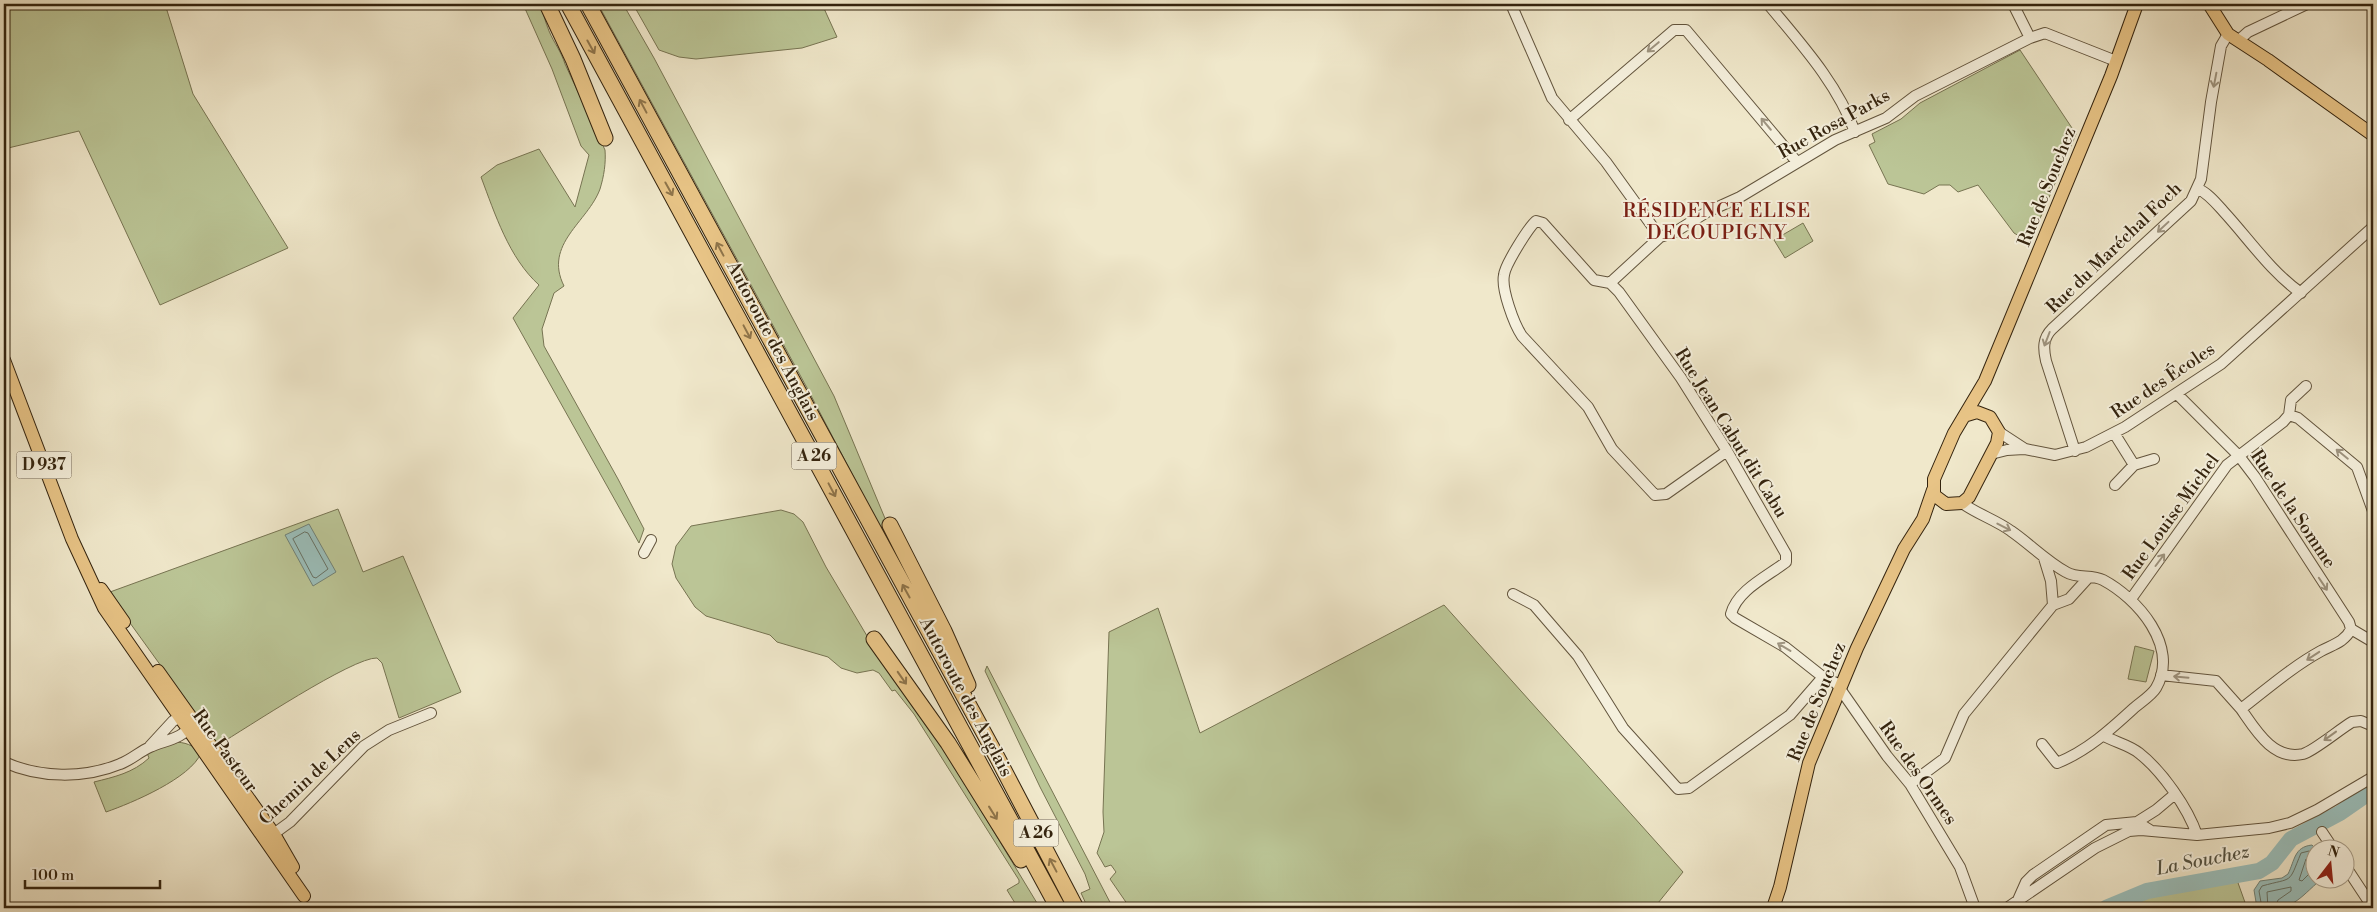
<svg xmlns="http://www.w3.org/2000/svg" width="2377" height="912" font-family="'Libre Bodoni',serif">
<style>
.green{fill:#bbc596;stroke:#777452}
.water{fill:#9bbfbb;stroke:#718176}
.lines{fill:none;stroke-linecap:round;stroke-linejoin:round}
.shore{stroke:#677164;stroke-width:1}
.river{stroke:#9bbfbb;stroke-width:16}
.minor-casing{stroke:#62543d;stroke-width:12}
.major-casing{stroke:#33230e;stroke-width:14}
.highway-casing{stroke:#33230e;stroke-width:17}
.minor{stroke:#f5f0dd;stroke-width:10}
.major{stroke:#e8c486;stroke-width:12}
.highway{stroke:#e8c486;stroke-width:15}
.oneway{stroke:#8e744a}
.oneway2{stroke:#9e9480}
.labels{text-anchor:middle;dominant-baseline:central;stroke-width:4;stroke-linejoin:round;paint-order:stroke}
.shield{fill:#f5f0dd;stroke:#6d604c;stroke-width:1}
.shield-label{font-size:16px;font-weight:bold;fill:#33230e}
.street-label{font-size:18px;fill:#33230e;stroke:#f5f0dd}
.neighbourhood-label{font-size:19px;letter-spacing:1px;fill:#7a1f14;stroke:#f5f0dd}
.water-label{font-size:19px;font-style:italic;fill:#525242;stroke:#f5f0dd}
</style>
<rect width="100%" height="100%" fill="#f0e8cb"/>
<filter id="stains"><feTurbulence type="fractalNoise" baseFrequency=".004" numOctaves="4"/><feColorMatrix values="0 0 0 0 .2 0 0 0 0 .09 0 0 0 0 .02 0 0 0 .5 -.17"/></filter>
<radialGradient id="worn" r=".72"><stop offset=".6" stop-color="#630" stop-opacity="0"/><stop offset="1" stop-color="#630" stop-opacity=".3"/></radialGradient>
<!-- green -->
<path class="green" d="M4,4H165L193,94L288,248L160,305L79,131L4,149Z
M523,4H539C544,13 545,22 549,31C554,43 561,51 565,64L605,150C606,163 604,176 600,189C588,222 543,244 564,286L554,293L542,329L544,346L618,479L644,529L639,543L513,318L539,285C509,258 495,214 481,177L497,165L539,149L575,207L589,155L581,146L552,69Z
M598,4H623L654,58L834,396L899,552L894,554L806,386Z
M633,4H822L837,37L802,48L696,59L679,57L659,50Z
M2020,50L2076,134L2036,228L2034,227L2032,232L2034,235L2031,243L2014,233L1978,185L1958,192L1950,185H1939L1924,194L1888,184L1869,145L1875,142L1872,134L1901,119L1920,103Z
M1803,223L1813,241L1785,258L1774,240Z
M338,509L363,572L403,556L461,692L399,718L382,663L377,658C353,657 245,729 218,745L112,598L110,592Z
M781,510L794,514L803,522L826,567L870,641L931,728L1040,908H1018L1007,890L1019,883V880L914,714L895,690L892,691L879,673L873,670L857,673L841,668L828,657L777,642L770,635L706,616L695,607L676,578L672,564L676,546L691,526Z
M1444,605L1683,872L1654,908H1130L1110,879L1116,872L1111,865L1105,867L1097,853L1104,832L1103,812L1109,632L1158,608L1200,733Z
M2135,646L2154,651L2146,682L2128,679Z
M987,666L1113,908H1088L1081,893L1090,889L1085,874L1040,787L985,671Z
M173,742C185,742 193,745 201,753C191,778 132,803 106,812L94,782C114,777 133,773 149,758L147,753Z
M2237,880L2247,908H2113L2132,900Z"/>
<!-- water -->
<path class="water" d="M309,524L336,572L313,586L285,535Z
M2312,845L2316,849L2314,850V880H2319L2318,882C2293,905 2293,908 2257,908L2254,890L2260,881L2282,878L2288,874C2295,860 2294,847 2312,845Z"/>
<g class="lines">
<!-- shore -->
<path class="shore" d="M305,532L308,533L328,569L316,578L313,577L293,539Z
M2314,861L2306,859L2299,880L2302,881L2314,869
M2262,908L2259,891L2262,886C2294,877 2288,885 2301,853L2309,851L2314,854
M2268,908L2267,892L2291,887V891L2278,900L2275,908"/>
<!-- river -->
<path class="river" d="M2106,908L2147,891L2259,871L2272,863L2291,839L2340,813L2373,790"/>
<defs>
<path id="minor" d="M1511,4L1552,98L1606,162L1660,237
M1768,4C1801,44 1837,83 1855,132
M2013,4L2030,38
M2239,40L2248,32L2307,4
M1569,120L1674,30H1686L1797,162
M2198,189C2208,193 2216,203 2224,212C2248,238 2271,272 2301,293
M1610,283L1660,237L1675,232L1707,212L1740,197L1835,140L1886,118L1915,96L2030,38L2045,33L2116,61
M1610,283L1594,280L1543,223L1536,221C1528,228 1505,265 1504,275C1501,289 1514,324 1522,336L1588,407L1612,449L1655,495L1666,494L1727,451
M1610,283L1619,292L1681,378L1727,451L1786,554V562C1768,576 1737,590 1731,614L1735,618L1785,647L1823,677
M2177,394L2239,456L2255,477L2349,622L2351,629
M2289,415L2298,418L2357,467L2373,511
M1999,432L2025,449L2055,455L2086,447L2125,427L2221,364L2373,227
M2114,433L2134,465L2115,485
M2075,451L2046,361C2043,348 2043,338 2052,329L2191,201L2201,179L2211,102L2221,46L2228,34
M1991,454L2007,450L2024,449
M2134,465L2154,459
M1962,503C1977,514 1996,520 2011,531C2030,544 2046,561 2066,572C2077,579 2092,574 2103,580C2137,598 2180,646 2156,688C2152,695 2141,702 2134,708C2110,730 2087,751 2057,763L2042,744
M644,553L651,540
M1513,594L1534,605L1578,656L1623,728L1678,789L1689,788L1790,715L1823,677L1836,683L1887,756L1910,784L1960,867L1975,908
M2131,599L2227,465L2283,422L2289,415L2291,400L2306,386
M2053,605L2069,599L2089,577
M2351,629L2373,642
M2161,675L2216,681L2241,709C2267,689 2292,667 2321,651C2332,645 2345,642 2351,629
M2241,709C2255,729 2273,761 2303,754C2314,751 2340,729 2352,722L2361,721L2373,726
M2104,736C2115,742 2129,745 2139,753C2162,771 2188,808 2197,835
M150,746L173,721L185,715
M4,762C39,778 84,779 120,764C131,760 139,752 150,747C166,740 182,739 193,724
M1910,784L1945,758L1964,714L2053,605L2051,581L2044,558
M2137,822L2156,810L2175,794
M2322,832L2334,850
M268,838L290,822L364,746L389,730L431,713
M2344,864L2373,908
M2018,900L2026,882L2033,875L2106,825L2137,822L2150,830
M2007,908L2095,848L2129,831L2141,830L2197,835L2269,828L2290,823L2317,810L2373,777"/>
<path id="major" d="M2209,4L2228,34L2268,60L2373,135
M4,360L72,539L104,608L304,896
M1967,415L1977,412L1990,417L1999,432L1997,443L1969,497L1962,503L1946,504L1934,495V479L1954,433L1985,381L2111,76L2137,4
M101,589L124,622
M158,671L274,834L293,867
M1773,908L1780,887L1809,763L1857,648L1904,549L1923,519L1933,490"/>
<path id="highway" d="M547,4L573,59L605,138
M568,4L1058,908
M588,4L997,757L1076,908
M890,525L944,631L968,685
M874,639L948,743L1021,860"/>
</defs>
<!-- minor casing -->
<use href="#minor" class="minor-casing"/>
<!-- major casing -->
<use href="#major" class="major-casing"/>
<!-- highway casing -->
<use href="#highway" class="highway-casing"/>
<!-- minor -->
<use href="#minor" class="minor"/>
<!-- major -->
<use href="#major" class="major"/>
<!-- highway -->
<use href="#highway" class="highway"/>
</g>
<!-- one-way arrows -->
<defs><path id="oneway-shaft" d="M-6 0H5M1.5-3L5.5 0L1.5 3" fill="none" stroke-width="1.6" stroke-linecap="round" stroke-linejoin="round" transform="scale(1.25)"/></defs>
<g class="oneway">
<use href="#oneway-shaft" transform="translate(591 47) rotate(61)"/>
<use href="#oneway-shaft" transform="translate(643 106) rotate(-118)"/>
<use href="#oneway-shaft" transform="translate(669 189) rotate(61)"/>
<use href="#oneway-shaft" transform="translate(720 249) rotate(-118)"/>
<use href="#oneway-shaft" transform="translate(747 332) rotate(62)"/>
<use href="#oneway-shaft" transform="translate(832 490) rotate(62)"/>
<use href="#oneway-shaft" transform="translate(906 591) rotate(-119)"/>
<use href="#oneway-shaft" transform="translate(902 678) rotate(55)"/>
<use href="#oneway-shaft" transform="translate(993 813) rotate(58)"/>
<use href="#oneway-shaft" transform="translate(1053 865) rotate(-118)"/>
</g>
<g class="oneway2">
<use href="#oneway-shaft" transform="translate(1653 47) rotate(140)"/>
<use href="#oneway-shaft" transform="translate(2215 80) rotate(101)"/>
<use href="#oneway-shaft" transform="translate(1766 124) rotate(-130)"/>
<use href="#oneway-shaft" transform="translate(2163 227) rotate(137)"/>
<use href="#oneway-shaft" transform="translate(2047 339) rotate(111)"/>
<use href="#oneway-shaft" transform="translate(2342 454) rotate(-141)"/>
<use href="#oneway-shaft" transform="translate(2004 527) rotate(27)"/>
<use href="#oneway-shaft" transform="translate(2160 560) rotate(-53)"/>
<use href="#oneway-shaft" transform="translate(2323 584) rotate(56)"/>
<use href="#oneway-shaft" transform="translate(1784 647) rotate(-149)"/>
<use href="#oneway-shaft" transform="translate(2313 656) rotate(147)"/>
<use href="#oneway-shaft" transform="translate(2181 677) rotate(-175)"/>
<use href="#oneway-shaft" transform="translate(2330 736) rotate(144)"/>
</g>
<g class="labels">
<!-- shield labels -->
<g class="shield">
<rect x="791.5" y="442.5" width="45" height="27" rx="4"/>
<rect x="16.5" y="451.5" width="55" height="27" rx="4"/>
<rect x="1013.5" y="819.5" width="45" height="27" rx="4"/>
</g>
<g class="shield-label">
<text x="814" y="456">A 26</text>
<text x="44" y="465">D 937</text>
<text x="1036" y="833">A 26</text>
</g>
<!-- street labels -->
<g class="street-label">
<text transform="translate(1834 124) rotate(-29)">Rue Rosa Parks</text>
<text transform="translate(2047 187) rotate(-68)">Rue de Souchez</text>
<text transform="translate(2114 248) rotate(-44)">Rue du Maréchal Foch</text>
<text transform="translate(773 341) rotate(62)">Autoroute des Anglais</text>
<text transform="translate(2163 381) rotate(-34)">Rue des Écoles</text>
<text transform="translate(1731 433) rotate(58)">Rue Jean Cabut dit Cabu</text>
<text transform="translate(2293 509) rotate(56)">Rue de la Somme</text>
<text transform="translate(2171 517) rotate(-54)">Rue Louise Michel</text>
<text transform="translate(966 697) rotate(62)">Autoroute des Anglais</text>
<text transform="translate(1817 702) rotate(-68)">Rue de Souchez</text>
<text transform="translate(225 751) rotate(54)">Rue Pasteur</text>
<text transform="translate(1918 773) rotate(55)">Rue des Ormes</text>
<text transform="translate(310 777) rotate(-43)">Chemin de Lens</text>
</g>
<!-- neighbourhood labels -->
<g class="neighbourhood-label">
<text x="1717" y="211">RÉSIDENCE ELISE<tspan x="1717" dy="22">DECOUPIGNY</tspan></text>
</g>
<!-- water labels -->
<g class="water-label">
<text transform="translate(2203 860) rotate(-11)">La Souchez</text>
</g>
</g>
<!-- margin -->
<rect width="2377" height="912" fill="none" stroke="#f0e8cb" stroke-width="20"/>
<rect x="5" y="5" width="2367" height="902" fill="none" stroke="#33230e" stroke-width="2.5"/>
<rect x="10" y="10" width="2357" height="892" fill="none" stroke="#33230e"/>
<!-- north arrow -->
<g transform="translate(2330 864) rotate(16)"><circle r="24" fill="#f5f0dd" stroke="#a79e8a"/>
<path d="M0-4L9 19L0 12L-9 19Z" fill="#8f2418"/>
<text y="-8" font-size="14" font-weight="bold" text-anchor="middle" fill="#33230e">N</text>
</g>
<!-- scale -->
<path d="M25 880v8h135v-8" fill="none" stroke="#33230e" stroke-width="2.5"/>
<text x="32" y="880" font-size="15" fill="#33230e" stroke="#f5f0dd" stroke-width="4" paint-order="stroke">100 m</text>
<rect width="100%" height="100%" filter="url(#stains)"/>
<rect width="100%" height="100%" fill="url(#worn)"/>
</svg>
